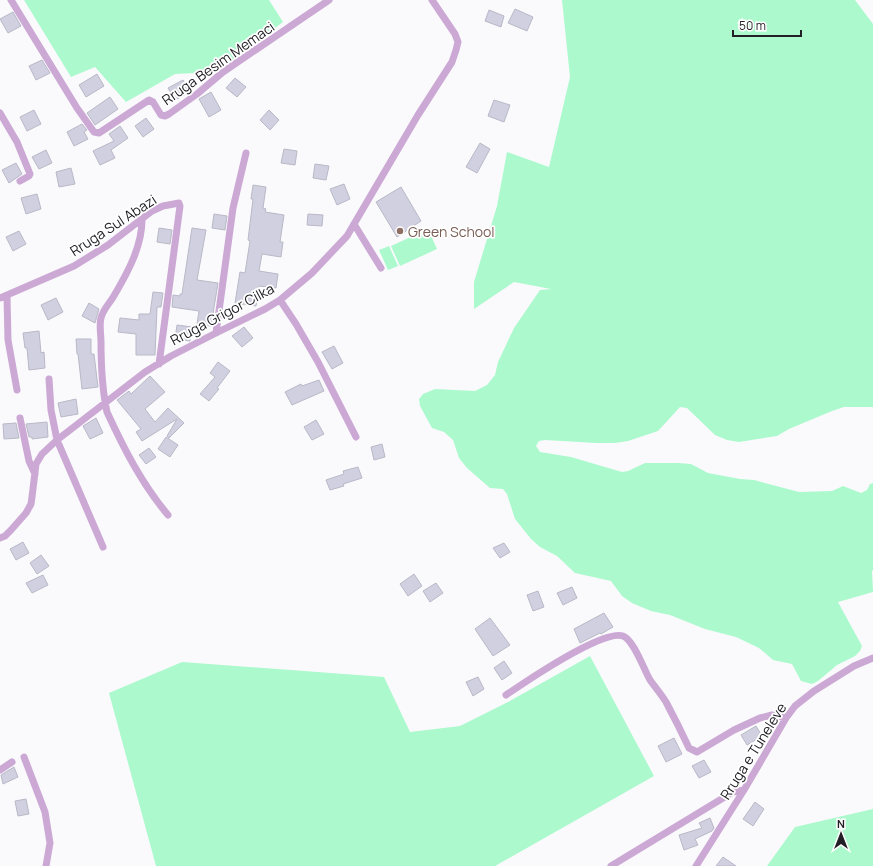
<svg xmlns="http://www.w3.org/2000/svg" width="873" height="866" font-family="Manrope,sans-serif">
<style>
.green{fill:#acf9cd}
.building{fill:#d0d0e0;stroke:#b8b8c7}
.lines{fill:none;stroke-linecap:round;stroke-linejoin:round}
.street{stroke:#cca8d5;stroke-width:7}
.education-dot{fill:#8d6e63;stroke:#fff;stroke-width:1.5}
.labels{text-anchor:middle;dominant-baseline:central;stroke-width:3.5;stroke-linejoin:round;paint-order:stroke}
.street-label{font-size:14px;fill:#222026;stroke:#fff}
.education-label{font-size:14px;fill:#785e54;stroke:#fff;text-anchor:start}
</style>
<rect width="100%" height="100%" fill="#fafafd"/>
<!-- green -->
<path class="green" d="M24,0H269L283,22L216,72L175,74L126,102L95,67L71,77Z
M562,0H855L873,24V407H844L832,411L789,429L777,436L739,442L727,440L715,435L687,408L680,407L658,431L628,441L615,443H596L545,440L539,441L536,446L540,452L571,457L622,472L628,471L645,463H678L691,464L708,473L740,479L754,480L799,492L832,491L843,486L861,493L867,490L870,484L873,483V570L872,571L873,592L838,602L862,646L860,651L855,656L837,665L818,681L812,684L801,681L792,664L773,660L759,648L736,637L705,629L670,615L651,611L632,603L622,596L611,581L575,573L557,556L540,547L531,539L515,519L507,494L503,489L490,488L467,468L459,458L453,440L444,432L432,428L420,406L419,399L423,394L435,389L475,391L487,385L495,375L498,362L514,328L540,290L551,289L514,282L474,309V282L497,206L507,152L549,167L570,77Z
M428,229L437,249L400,266L391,246Z
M389,246L398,266L388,270L379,250Z
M590,656L654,776L495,866H156L109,693L182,662L384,677L410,732L460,726L508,702Z
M873,809V866H767L795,827Z"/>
<!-- building -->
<path class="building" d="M515,9L533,17L527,31L508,23Z
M489,10L504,16L501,27L485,21Z
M13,12L21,26L8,33L0,19Z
M42,60L50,73L36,80L29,66Z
M97,74L104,86L86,97L79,85Z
M235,78L246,87L237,97L226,88Z
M183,80L190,92L175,100L168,88Z
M211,92L221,110L209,117L199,99Z
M110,97L118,109L95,125L87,113Z
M494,100L510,105L504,122L488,116Z
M34,110L41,124L27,131L20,117Z
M269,110L279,120L270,130L260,120Z
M146,118L154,129L143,137L135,126Z
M82,124L87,130L84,132L88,139L74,146L67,132Z
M120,126L128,138L111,150L115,158L100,165L93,151L114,141L109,134Z
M480,143L490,149L477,173L466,167Z
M284,149L297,151L295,165L281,163Z
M46,150L52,163L39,169L32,157Z
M16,163L22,174L9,183L2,170Z
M315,164L329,166L326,180L313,178Z
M71,168L75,184L59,187L56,172Z
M344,184L350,199L337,205L330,189Z
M253,185L266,187L263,208L266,209L265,212L284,215L280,242H283L281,257L262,254L259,271L278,274L276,288L259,286L256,306L235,303L240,272L245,273L250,241L248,240L253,199H251Z
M401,187L421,221L397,237L376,202Z
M37,194L41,209L26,214L21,198Z
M214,214L227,216L225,230L212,228Z
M308,214L323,215L322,226L307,225Z
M159,228L172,230L170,244L157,242Z
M192,228L206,230L197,280L218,283L211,326L197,324L199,311L172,307L173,295L180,296V294H182Z
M19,231L26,244L13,251L6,237Z
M153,292L163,293L161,307H157L155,355H136V334L118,332L120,318L139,320V314H150Z
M56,298L63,312L48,320L41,305Z
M89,303L99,309L95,323L82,316Z
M177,325L192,327L190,341L175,339Z
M244,327L253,338L242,347L232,336Z
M39,331L41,353L44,352L45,368L29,370L27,348H25L23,333Z
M76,339H91V354H94L98,387L82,389L78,354H77Z
M334,346L343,363L332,369L322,352Z
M218,362L230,371L217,388L219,389L209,401L200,394L215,377L210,373Z
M150,376L165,392L145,409L155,422L168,408L184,423L169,438L167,436L177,419L142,441L136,432L141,429L117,400L129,391L131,394Z
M319,380L324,391L292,405L285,392L301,384L302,386Z
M76,399L78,414L61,417L58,403Z
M96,418L103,433L90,439L83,426Z
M316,420L324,434L312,440L304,427Z
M47,422L48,437L32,439V437H29L26,424Z
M16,423L19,438L4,439L3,424Z
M166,437L178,445L170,457L158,449Z
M382,444L385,457L374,460L371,447Z
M149,448L156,457L146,464L139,455Z
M358,467L362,478L343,484L344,486L330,490L326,480L344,474L343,471Z
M23,542L29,553L16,560L10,549Z
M504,543L510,552L500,558L493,548Z
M41,555L49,566L37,574L30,563Z
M414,574L422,586L408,596L400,584Z
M43,575L48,585L32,593L26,583Z
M436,583L443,593L430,602L423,591Z
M572,587L577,598L563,605L557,593Z
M538,591L544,607L533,611L527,595Z
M604,613L613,627L601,634L600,633L580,643L574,629Z
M490,618L510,645L493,656L475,629Z
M504,661L512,673L502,680L494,668Z
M478,677L484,689L473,696L466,682Z
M756,726L762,736L747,745L741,735Z
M674,738L682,754L666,762L658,746Z
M704,760L711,772L699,778L692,766Z
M14,767L18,777L3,784L1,775Z
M26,799L29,814L18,816L15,801Z
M755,802L764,809L753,826L743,819Z
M710,818L714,828L712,831L695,839L698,845L684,850L679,835L702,828L699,823Z
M723,857L736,866H716Z"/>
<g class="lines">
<!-- street -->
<path class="street" d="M11,0L77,108L94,132L99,133L149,100L153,102L161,115L165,116L169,114L197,94L223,72L329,0
M0,113L17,142L30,174L29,176L20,181
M142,220C142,246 128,272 115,294C111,302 103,309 101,318C99,325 101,334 101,342C101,365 102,389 107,412C124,449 142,484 168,515
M354,224L381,268
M7,296L8,340L17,390
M0,298L74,266L108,245L152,211L163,206L179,203L180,206L159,364
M280,300L296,324L318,362L356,437
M216,333L233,208L246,153
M49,379L51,410L57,440L103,547
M20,418L29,461L35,474
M0,538L5,536L11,530L26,513L31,504L32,497L36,464L42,454L57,440L145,372L171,356L216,333L265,309L280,300L312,273L347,236L418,115L452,62L456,50L458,42L455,34L432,0
M506,695C525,682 603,629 623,636C634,640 644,670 650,680C655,687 661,694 666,702C674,717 682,733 689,748L697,752L734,730L760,718L772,715L786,718
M24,757L45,812L50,843L46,866
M0,770L12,762
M611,866L733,792L744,790
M696,866L744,790L786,718L795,706L814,691L854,666L873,658"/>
</g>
<!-- markers -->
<circle class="education-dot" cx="400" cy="231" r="4"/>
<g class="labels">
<!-- street labels -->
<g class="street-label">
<text transform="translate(218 63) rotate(-35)">Rruga Besim Memaci</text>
<text transform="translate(113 225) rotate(-33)">Rruga Sul Abazi</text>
<text transform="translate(222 314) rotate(-28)">Rruga Grigor Cilka</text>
<text transform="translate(753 751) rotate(-58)">Rruga e Tuneleve</text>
</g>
<!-- education labels -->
<g class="education-label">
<text x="408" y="231">Green School</text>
</g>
</g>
<!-- north arrow -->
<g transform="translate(841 834)" stroke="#ffffff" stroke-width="3" paint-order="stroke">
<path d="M0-3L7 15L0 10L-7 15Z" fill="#222026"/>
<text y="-6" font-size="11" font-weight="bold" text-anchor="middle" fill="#222026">N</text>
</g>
<!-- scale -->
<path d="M733 30v6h68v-6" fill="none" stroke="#222026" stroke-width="2"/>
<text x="739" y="30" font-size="12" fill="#222026" stroke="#ffffff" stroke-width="3" paint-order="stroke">50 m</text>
</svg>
